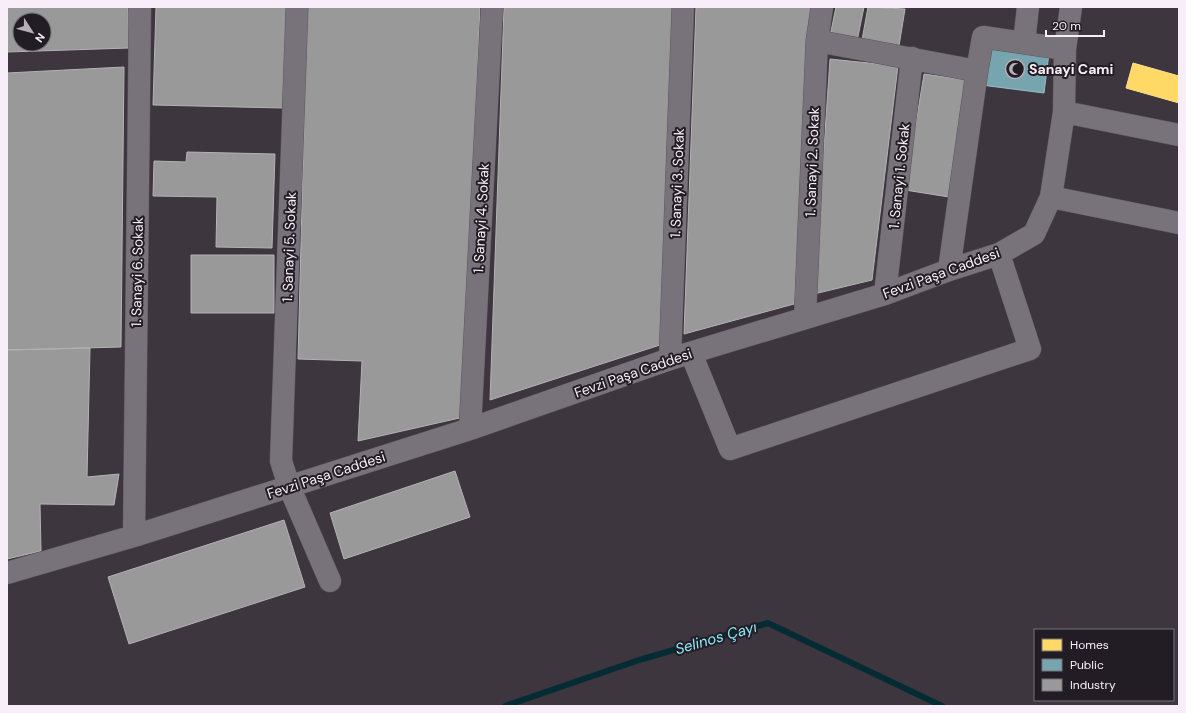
<svg xmlns="http://www.w3.org/2000/svg" width="1186" height="713" font-family="'DM Sans',sans-serif">
<style>
.homes{fill:#ffd966;stroke:#fddf92}
.public{fill:#76a5af;stroke:#9dbbc5}
.industry{fill:#999;stroke:#b5b2b6;fill-rule:evenodd}
.lines{fill:none;stroke-linecap:round;stroke-linejoin:round}
.stream{stroke:#052c34;stroke-width:6}
.minor-casing{stroke:#5b545c;stroke-width:23}
.minor{stroke:#78737a;stroke-width:22}
.labels{text-anchor:middle;dominant-baseline:central;stroke-width:4;stroke-linejoin:round;paint-order:stroke}
.poi-label{font-size:14px;font-weight:bold;fill:#f7eef9;stroke:#221d24;text-anchor:start}
.street-label{font-size:14px;fill:#f7eef9;stroke:#221d24}
.water-label{font-size:15px;font-style:italic;fill:#8ce8fb;stroke:#221d24}
</style>
<rect width="100%" height="100%" fill="#3d363e"/>
<!-- homes -->
<path class="homes" d="M1133,63L1179,76V103L1126,88Z"/>
<!-- public -->
<path class="public" d="M987,45L1049,53L1044,93L981,85Z"/>
<!-- industry -->
<path class="industry" d="M7,7H128L129,48L7,52ZM20,20H44V44H20Z
M156,7H286L283,108L153,105Z
M307,7H480L464,417L358,441L362,361L298,359Z
M504,7H674L660,345L490,400Z
M696,7H811L794,304L684,334Z
M836,7H864L857,41L830,36Z
M868,7L905,9L899,46L862,40Z
M830,59L898,66L872,280L814,294Z
M124,67L121,347L7,350V73Z
M924,74L967,80L949,197L905,190Z
M187,152L275,154L272,248L216,247L217,197L153,196L154,161L186,162Z
M191,255H274V313H191Z
M90,348L87,477L119,474L114,505L40,504L41,551L7,559V350Z
M455,471L470,517L344,559L330,513Z
M284,520L305,587L129,644L108,577Z"/>
<g class="lines">
<!-- stream -->
<path class="stream" d="M505,706L639,660L768,623L942,706"/>
<defs>
<path id="minor" d="M297,7L281,461L289,486L330,581
M817,41L977,71L949,270
M1024,43L1028,7
M977,71L983,37L1065,49
M1064,112L1179,135
M1051,197L1179,223
M885,294L912,58
M805,318L817,41L822,7
M691,353L730,449L1030,349L999,254
M670,359L683,7
M470,429L492,7
M134,536L140,7
M7,573L134,536L470,429L670,359L885,294L949,270L999,254L1034,234L1051,197L1064,112L1065,49L1071,7"/>
</defs>
<!-- minor casing -->
<use href="#minor" class="minor-casing"/>
<!-- minor -->
<use href="#minor" class="minor"/>
</g>
<!-- icons -->
<defs>
<symbol id="mosque-ring" viewBox="-11 -11 22 22"><circle r="9.5" fill="#221d24" stroke="#b6aeb8" stroke-width="1.5"/><path d="M3.5-4.9A6 6 0 1 0 3.5 4.9A5 5 0 1 1 3.5-4.9Z" fill="#b6aeb8"/></symbol>
</defs>
<g fill-rule="evenodd">
<use href="#mosque-ring" x="1004" y="58" width="22" height="22"/>
</g>
<g class="labels">
<!-- poi labels -->
<g class="poi-label">
<text x="1029" y="69">Sanayi Cami</text>
</g>
<!-- street labels -->
<g class="street-label">
<text transform="translate(812 162) rotate(-88)">1. Sanayi 2. Sokak</text>
<text transform="translate(899 176) rotate(-84)">1. Sanayi 1. Sokak</text>
<text transform="translate(677 183) rotate(-88)">1. Sanayi 3. Sokak</text>
<text transform="translate(481 218) rotate(-87)">1. Sanayi 4. Sokak</text>
<text transform="translate(289 247) rotate(-88)">1. Sanayi 5. Sokak</text>
<text transform="translate(137 272) rotate(-89)">1. Sanayi 6. Sokak</text>
<text transform="translate(941 273) rotate(-20)">Fevzi Paşa Caddesi</text>
<text transform="translate(633 373) rotate(-19)">Fevzi Paşa Caddesi</text>
<text transform="translate(326 475) rotate(-18)">Fevzi Paşa Caddesi</text>
</g>
<!-- water labels -->
<g class="water-label">
<text transform="translate(716 638) rotate(-16)">Selinos Çayı</text>
</g>
</g>
<!-- border -->
<rect width="1186" height="713" fill="none" stroke="#f7eef9" stroke-width="16"/>
<!-- legend -->
<rect x="1034" y="629" width="140" height="72" fill="#221d24" stroke="#777179"/>
<rect x="1042" y="639" width="20" height="12" fill="#ffd966" stroke="#777179"/>
<text x="1070" y="649" font-size="12" fill="#f7eef9">Homes</text>
<rect x="1042" y="659" width="20" height="12" fill="#76a5af" stroke="#777179"/>
<text x="1070" y="669" font-size="12" fill="#f7eef9">Public</text>
<rect x="1042" y="679" width="20" height="12" fill="#999999" stroke="#777179"/>
<text x="1070" y="689" font-size="12" fill="#f7eef9">Industry</text>
<!-- north arrow -->
<g transform="translate(32 32) rotate(126)"><circle r="19" fill="#221d24" stroke="#777179"/>
<path d="M0-3L7 15L0 10L-7 15Z" fill="#b6aeb8"/>
<text y="-6" font-size="11" font-weight="bold" text-anchor="middle" fill="#f7eef9">N</text>
</g>
<!-- scale -->
<path d="M1046 30v6h58v-6" fill="none" stroke="#f7eef9" stroke-width="2"/>
<text x="1052" y="30" font-size="12" fill="#f7eef9" stroke="#221d24" stroke-width="3" paint-order="stroke">20 m</text>
</svg>
